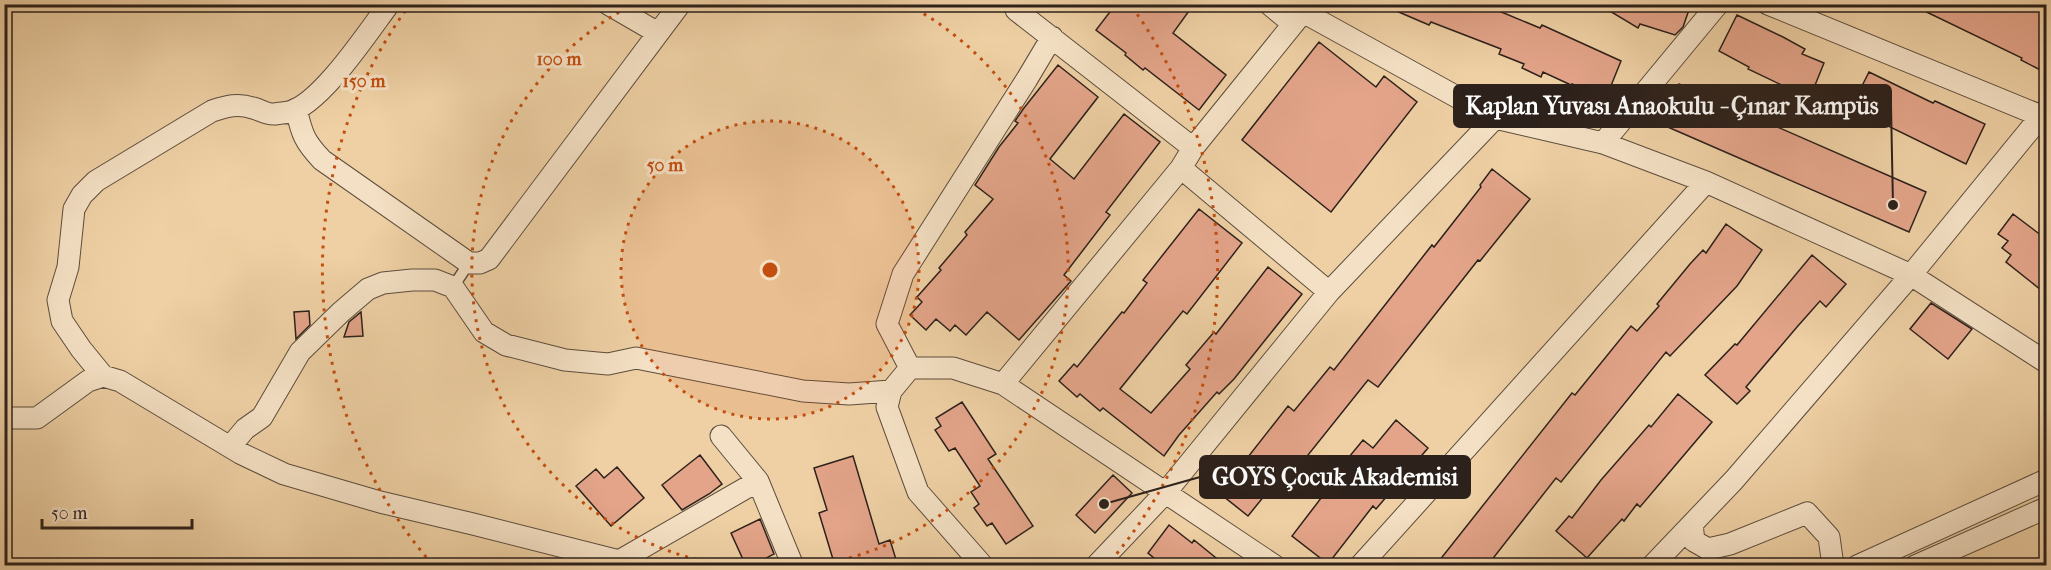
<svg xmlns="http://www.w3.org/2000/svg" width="2051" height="570" font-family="'IM FELL French Canon',serif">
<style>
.building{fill:#e3a489;stroke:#2d211b;stroke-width:1.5}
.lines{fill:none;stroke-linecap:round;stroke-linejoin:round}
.service-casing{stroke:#5d4d3d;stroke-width:13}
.minor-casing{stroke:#5d4d3d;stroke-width:23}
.service{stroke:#f4e0c4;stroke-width:10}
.minor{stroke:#f4e0c4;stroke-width:21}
.ring{fill:none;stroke:#c34e0f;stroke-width:3;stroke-dasharray:3 6}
.centre{fill:#c34e0f;stroke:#f4e0c4;stroke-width:3}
.ring-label{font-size:18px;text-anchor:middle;font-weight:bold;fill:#c34e0f;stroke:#f4e0c4;stroke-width:6;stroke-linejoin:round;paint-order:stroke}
.leader{fill:none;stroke:#2d211b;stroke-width:2}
.callout-dot{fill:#2d211b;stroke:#f4e0c4;stroke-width:2}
.callout{fill:#2d211b;stroke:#2d211b;stroke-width:2}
.callout-label{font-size:24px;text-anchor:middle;font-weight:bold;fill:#fff}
</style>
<rect width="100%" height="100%" fill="#eed0a4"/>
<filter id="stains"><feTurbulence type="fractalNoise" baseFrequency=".00333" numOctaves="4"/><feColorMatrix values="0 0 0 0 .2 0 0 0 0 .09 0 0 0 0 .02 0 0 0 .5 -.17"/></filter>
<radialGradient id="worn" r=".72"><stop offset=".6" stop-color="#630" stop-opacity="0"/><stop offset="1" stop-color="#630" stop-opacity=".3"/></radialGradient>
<!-- building -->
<path class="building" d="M1116,4H1194L1173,33L1226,75L1199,110L1145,68L1143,70L1125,55L1126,53L1096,30Z
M1380,4H1501L1499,11L1540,28L1542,25L1621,61L1606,98L1572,84L1571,85L1543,72L1541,77L1522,68L1524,64L1499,54L1501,49L1431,22L1429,25Z
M1598,4H1691L1683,27L1675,35L1640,24L1638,28Z
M1910,4H2030L2046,12V73L2021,60L2022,58Z
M1737,15L1783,37L1805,49L1802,54L1824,63L1809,100L1789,92L1790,89L1748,69L1749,67L1719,51Z
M1319,42L1376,87L1384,76L1417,102L1331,212L1242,140Z
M1058,65L1098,97L1050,159L1074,179L1124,114L1160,142L1106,212L1110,215L1064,275L1071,281L1019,340L987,312L966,335L955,325L950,331L936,319L926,330L910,315L922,302L917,297L941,270L939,268L967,235L965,232L993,199L975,185L999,147L1018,123L1015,121L1024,108Z
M1869,72L1933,103L1935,101L1985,124L1966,164L1851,108Z
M1679,84L1926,192L1909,232L1661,124Z
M1492,169L1530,199L1480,261L1478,260L1378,387L1368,380L1276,495L1269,490L1248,516L1218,492L1235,469L1237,471L1288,406L1294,411L1330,367L1334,370L1432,245L1434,247L1481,187L1480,185Z
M1199,209L1242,243L1187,314L1183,311L1120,389L1151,413L1190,369L1186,365L1214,332L1216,334L1268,267L1302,294L1234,379L1219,394L1217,392L1179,435L1164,456L1103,408L1100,411L1080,394L1077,397L1059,381L1074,364L1077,367L1122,312L1124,313L1147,283L1143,280Z
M2013,214L2046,239V294L2006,262L2011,255L2002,248L2008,241L1998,234Z
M1726,224L1762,250L1737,286L1670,356L1666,352L1561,482L1556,478L1487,566H1435L1572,393L1575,395L1631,326L1637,331L1659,306L1657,304L1690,264L1703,250L1706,253Z
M1812,255L1846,284L1826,307L1820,301L1797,327L1746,387L1750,391L1737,404L1705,375L1735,344L1737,345Z
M1931,303L1972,329L1948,359L1910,329Z
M309,311L310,325L296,339L294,312Z
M361,312L363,336L344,337L349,322Z
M1678,394L1712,422L1640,507L1637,504L1624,521L1622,519L1587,558L1556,531L1569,516L1572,518L1601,480L1649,425L1651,427Z
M962,402L996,454L988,459L1033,526L1006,544L992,523L987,526L974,508L979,504L971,492L980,486L955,448L949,451L935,430L941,426L936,418Z
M1396,420L1428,448L1376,509L1373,506L1328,564L1292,536L1338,476L1335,474L1363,440L1373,448Z
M700,455L722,484L709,494L682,510L662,485Z
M853,456L879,544L890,540L898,566H835L819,513L827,510L814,468Z
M617,467L644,498L611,526L576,486L596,469L604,478Z
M1113,475L1132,493L1095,533L1076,515Z
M760,519L774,554L751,566H746L731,533Z
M1169,525L1192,543L1194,540L1226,566H1164L1148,553Z"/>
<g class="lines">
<defs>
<path id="service" d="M453,287L469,263"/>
<path id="minor" d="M608,4L658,33
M1015,4L1016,10L1193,148
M1269,4L1293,24
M1768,4L2046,118
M296,109C302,134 304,141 322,160L469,263H480L489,259L680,4
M1603,143L1718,4
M1181,168L1329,292
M910,368L887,324L903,274L1027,79L1052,37
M103,376L81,349L62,321L58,300L68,267L74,209L82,195L96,181L212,111C227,106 238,103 253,108C261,110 267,115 275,114C279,113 285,113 289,112C321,104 368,32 389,4
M1003,384L1181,168L1193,148L1303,12L1495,118L1603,143L1706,182L1911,275L2046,362
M4,418H37L88,381L103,376L120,381L240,453L284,474L380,502L473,524L619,561
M721,436L758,481
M230,447L245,429L262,417L300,352L341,312L368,289L383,283L412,280H435L453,287L484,332L506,345L565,360L608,364L636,358L803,391L849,394L891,391
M1692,524L1694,541L1708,549L1730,544L1807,513L1829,537L1833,566
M620,566L619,561L758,481L793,566
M983,566L918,492L887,407L891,391L910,368H953L1003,384L1275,566
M1096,566L1166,492L1329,292L1495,118
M1360,566L1706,182
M1652,566L1734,480L1911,275L2046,110
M1857,566L2046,480
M1915,566L2046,508"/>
</defs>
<!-- service casing -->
<use href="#service" class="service-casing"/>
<!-- minor casing -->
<use href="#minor" class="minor-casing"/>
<!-- service -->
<use href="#service" class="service"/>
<!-- minor -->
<use href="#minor" class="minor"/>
</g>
<!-- distance rings -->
<circle cx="770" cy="270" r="149" fill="#c34e0f" fill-opacity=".12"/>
<g class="ring">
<circle cx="770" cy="270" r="149"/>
<path d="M723 565A299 299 0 0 1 632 5M908 5A299 299 0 0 1 817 565"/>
<path d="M432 564A448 448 0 0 1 408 7M1132 7A448 448 0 0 1 1108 564"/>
</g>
<circle cx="770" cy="270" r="9" class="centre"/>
<g class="ring-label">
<text x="559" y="65">100 m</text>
<text x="364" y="87">150 m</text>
<text x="665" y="171">50 m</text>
</g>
<!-- callouts -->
<path class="leader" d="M1893 205L1891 106M1104 504L1200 477"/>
<g class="callout-dot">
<circle cx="1893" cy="205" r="6"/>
<circle cx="1104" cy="504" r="6"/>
</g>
<g class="callout">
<rect x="1454" y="85" width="437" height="42" rx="6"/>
<rect x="1200" y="456" width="270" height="42" rx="6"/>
</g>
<g class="callout-label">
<text x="1672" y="114">Kaplan Yuvası Anaokulu - Çınar Kampüs</text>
<text x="1335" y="485">GOYS Çocuk Akademisi</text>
</g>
<!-- margin -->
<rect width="2051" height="570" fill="none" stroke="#eed0a4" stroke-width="24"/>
<rect x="6" y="6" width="2039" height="558" fill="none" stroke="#2d211b" stroke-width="3"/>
<rect x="12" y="12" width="2027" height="546" fill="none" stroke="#2d211b" stroke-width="1.5"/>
<!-- scale -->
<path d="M42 519v9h150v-9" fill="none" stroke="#2d211b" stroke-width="3"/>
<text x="51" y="519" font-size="18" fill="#2d211b" stroke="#f4e0c4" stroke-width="4.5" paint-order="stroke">50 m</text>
<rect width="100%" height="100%" filter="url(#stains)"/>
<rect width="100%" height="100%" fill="url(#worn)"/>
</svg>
